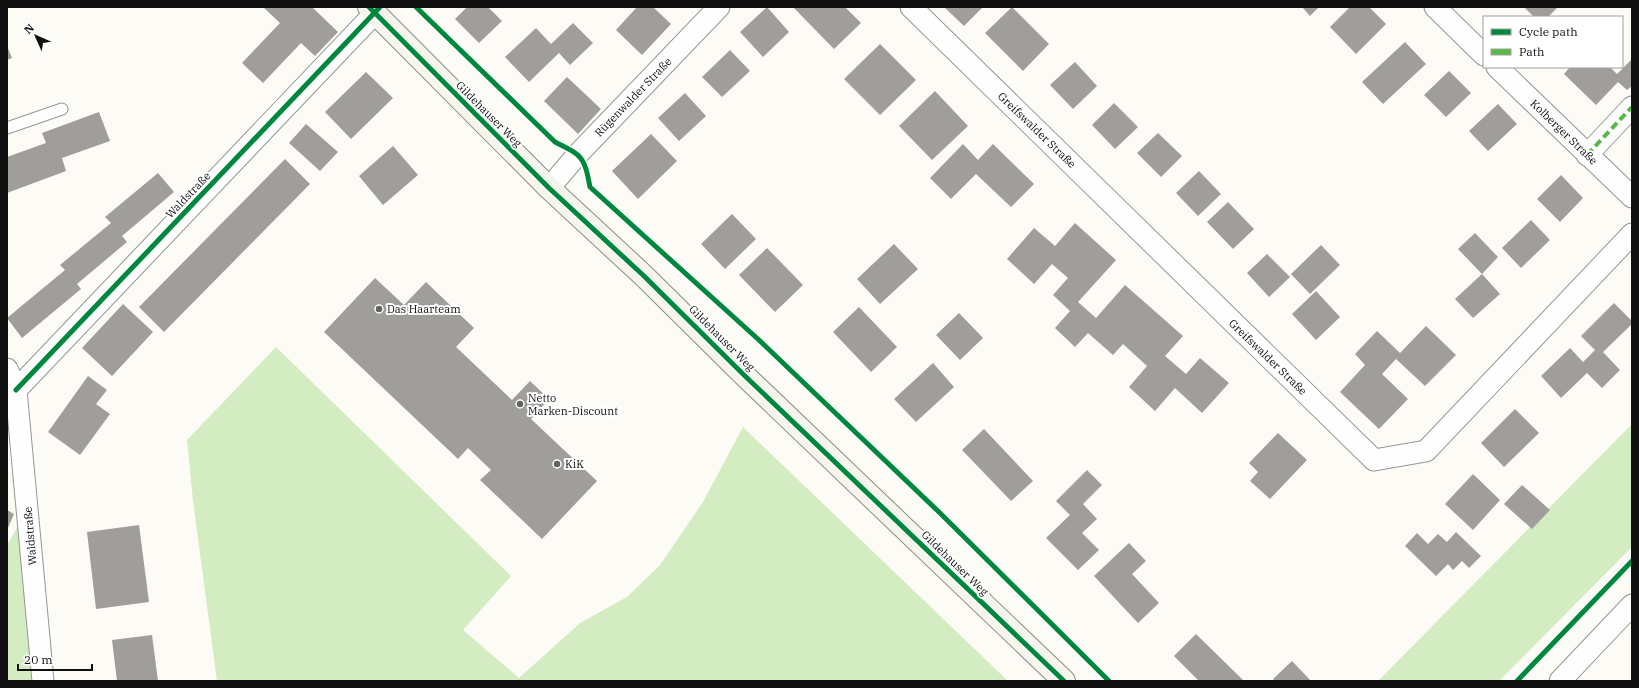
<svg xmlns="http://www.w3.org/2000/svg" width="1639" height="688" font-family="'IBM Plex Serif',serif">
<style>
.forest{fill:#d4ecc1}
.building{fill:#a09e9b}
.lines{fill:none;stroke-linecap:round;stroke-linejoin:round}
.lane-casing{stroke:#969694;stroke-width:13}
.street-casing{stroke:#969694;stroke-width:23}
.secondary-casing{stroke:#8d8c8a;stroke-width:24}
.lane{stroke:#fffefe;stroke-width:11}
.street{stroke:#fffefe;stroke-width:21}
.secondary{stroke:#f6f5eb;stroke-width:22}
.quiet{stroke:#58b947;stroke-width:4;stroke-dasharray:8 4;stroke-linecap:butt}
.cycleway-casing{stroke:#fff;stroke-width:8}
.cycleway{stroke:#00873e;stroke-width:5}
.poi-dot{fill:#636260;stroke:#fff;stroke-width:1.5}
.labels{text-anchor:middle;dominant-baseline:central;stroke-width:4;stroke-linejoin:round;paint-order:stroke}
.street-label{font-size:11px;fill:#101010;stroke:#fff}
.poi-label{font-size:11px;fill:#101010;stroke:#fff;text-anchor:start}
</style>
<rect width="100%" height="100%" fill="#fcfbf6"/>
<!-- forest -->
<path class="forest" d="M276,347L511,576L463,630L519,678L580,623L627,597L660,565L703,502L743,427L1008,681H217L193,501L187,440Z
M1632,424V547L1499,681H1378Z
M18,526L35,681H7V545Z"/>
<!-- building -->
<path class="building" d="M263,7H312L338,32L315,56L301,43L263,83L242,63L280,23Z
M467,7H488L502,21L479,43L455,19Z
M637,7H653L671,24L642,55L616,30Z
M767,7L789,32L763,57L740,32Z
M793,7H845L861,23L834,49Z
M944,7H983L964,26Z
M1012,7L1049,44L1023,71L985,33Z
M1302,7H1319L1310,16Z
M1350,7H1369L1386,24L1356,54L1330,27Z
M1524,7H1558L1548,17H1534Z
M573,23L593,43L570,65L559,53L529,82L505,57L536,28L551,44Z
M1405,42L1426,64L1383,104L1362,82Z
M880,44L916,80L880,115L844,79Z
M7,46L12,58L7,60Z
M730,50L750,71L722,97L702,77Z
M1632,59V86L1627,90L1618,82L1596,105L1564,74L1570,67H1610L1617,74Z
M1075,62L1097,86L1073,109L1050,85Z
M1449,71L1471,93L1446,117L1424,95Z
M366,72L393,98L351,139L325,112Z
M567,77L601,109L578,134L544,101Z
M935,91L968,126L932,160L899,126Z
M685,93L706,116L679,141L658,118Z
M1114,103L1138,127L1115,149L1092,125Z
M1498,104L1517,124L1488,151L1469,131Z
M99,112L110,141L62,158L66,171L7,193V157L46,143L42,133Z
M306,124L338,152L320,171L289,143Z
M1158,133L1182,156L1161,177L1137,153Z
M651,134L677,161L638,199L612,171Z
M963,144L978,160L993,144L1034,184L1011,207L976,174L951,199L930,178Z
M393,146L418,175L383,205L359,176Z
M285,159L310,184L164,332L139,307Z
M1199,171L1221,194L1198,216L1176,193Z
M158,173L174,192L122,236L127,242L77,284L81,289L22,338L7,318L65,270L60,265L111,223L105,217Z
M1561,175L1583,198L1560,222L1537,199Z
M1228,202L1254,229L1233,249L1207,222Z
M732,214L756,239L725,269L701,244Z
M1531,220L1550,240L1521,268L1502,248Z
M1075,223L1116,260L1078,302L1096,318L1125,285L1183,336L1165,356L1186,374L1200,358L1229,383L1202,413L1175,388L1155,411L1129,387L1147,366L1123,344L1113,355L1088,333L1075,347L1055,328L1070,311L1053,295L1068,278L1052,264L1034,284L1007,259L1034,228L1055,246Z
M1475,233L1498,257L1482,274L1458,249Z
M894,244L918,269L880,304L857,279Z
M1321,245L1340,265L1310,294L1291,274Z
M767,248L803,285L775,312L739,275Z
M1267,254L1290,277L1269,297L1247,273Z
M1482,274L1500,294L1473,318L1455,299Z
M375,278L404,305L426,282L474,328L456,347L512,400L530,381L549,399L531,419L597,481L542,539L480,480L491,470L468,448L458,459L324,332Z
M1316,291L1340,317L1316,340L1292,314Z
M1614,303L1632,321V324L1603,352L1620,370L1602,388L1587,373L1561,398L1541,376L1570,348L1583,362L1595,350L1581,336Z
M123,304L153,332L112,376L82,348Z
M859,307L897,347L871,372L833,332Z
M959,313L983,338L960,360L936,335Z
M1426,326L1456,355L1425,386L1396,359L1382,374L1408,399L1379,429L1340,392L1365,365L1355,354L1377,331L1400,353Z
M933,363L954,387L916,422L894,399Z
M88,376L107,390L96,404L110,414L80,455L48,432Z
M1515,409L1539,433L1504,467L1481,443Z
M984,429L1033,481L1011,501L962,450Z
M1278,433L1307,460L1270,499L1250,481L1258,472L1249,463Z
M1087,470L1102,485L1083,504L1097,519L1082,533L1099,550L1078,570L1046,538L1070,515L1056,501Z
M1473,474L1500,500L1473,530L1445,504Z
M1522,485L1550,510L1532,529L1504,504Z
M7,510L14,514L7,530Z
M139,525L149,602L96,609L87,532Z
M1456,532L1481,556L1469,568L1462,561L1453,570L1448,564L1436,576L1405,546L1417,533L1428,544L1438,534L1447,542Z
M1129,543L1146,561L1132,574L1159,603L1138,623L1094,576Z
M1196,634L1244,681H1199L1174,656Z
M152,635L158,681H117L112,640Z
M1292,661L1311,681H1275L1273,679Z"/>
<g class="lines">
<defs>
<path id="lane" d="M7,128L62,109"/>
<path id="street" d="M911,7L1374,460L1426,451L1632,234
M1435,7L1484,55
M1497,67L1632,197
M1587,155L1632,107
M549,188L578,154L719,7
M7,369L16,390L43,681
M16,390L375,13
M1560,681L1632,605"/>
<path id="secondary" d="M369,7L549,188L644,276L744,375L1064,681"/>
</defs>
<!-- lane casing -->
<use href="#lane" class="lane-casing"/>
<!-- street casing -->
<use href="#street" class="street-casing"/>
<!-- secondary casing -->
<use href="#secondary" class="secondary-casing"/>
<!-- lane -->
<use href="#lane" class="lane"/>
<!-- street -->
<use href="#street" class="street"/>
<!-- secondary -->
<use href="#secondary" class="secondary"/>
<!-- quiet -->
<path class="quiet" d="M1587,155L1632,107"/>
<defs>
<path id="cycleway" d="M369,7L549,188L644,276L744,375L1064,681
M416,7L555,142C583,156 584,156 590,187L759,340L940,513L1109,681
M16,390L380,7
M1517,681L1632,561"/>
</defs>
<!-- cycleway casing -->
<use href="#cycleway" class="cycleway-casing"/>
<!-- cycleway -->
<use href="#cycleway" class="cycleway"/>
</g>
<!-- markers -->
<g class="poi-dot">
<circle cx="379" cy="309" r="4"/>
<circle cx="520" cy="404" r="4"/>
<circle cx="557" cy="464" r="4"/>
</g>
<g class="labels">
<!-- street labels -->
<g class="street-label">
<text transform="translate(633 97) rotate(-46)">Rügenwalder Straße</text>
<text transform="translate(489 114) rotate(45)">Gildehauser Weg</text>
<text transform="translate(1037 130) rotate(44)">Greifswalder Straße</text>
<text transform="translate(1564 132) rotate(44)">Kolberger Straße</text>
<text transform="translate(188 195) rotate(-46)">Waldstraße</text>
<text transform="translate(722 338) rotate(45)">Gildehauser Weg</text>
<text transform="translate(1268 357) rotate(44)">Greifswalder Straße</text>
<text transform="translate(30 536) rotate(-95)">Waldstraße</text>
<text transform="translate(955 563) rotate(44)">Gildehauser Weg</text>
</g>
<!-- poi labels -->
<g class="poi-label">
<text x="387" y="309">Das Haarteam</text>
<text x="528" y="398">Netto<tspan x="528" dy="13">Marken-Discount</tspan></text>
<text x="565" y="464">KiK</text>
</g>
</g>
<!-- border -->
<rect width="1639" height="688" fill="none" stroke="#101010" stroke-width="16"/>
<!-- legend -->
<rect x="1483" y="16" width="140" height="52" fill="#ffffff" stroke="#9f9f9f"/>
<rect x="1491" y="29" width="20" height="6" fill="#00873e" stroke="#9f9f9f"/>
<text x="1519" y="36" font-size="12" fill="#101010">Cycle path</text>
<rect x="1491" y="49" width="20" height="6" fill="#58b947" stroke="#9f9f9f"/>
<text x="1519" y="56" font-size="12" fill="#101010">Path</text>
<!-- north arrow -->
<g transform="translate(36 36) rotate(315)" stroke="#ffffff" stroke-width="3" paint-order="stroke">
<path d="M0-3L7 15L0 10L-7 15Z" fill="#101010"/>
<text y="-6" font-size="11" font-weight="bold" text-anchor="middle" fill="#101010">N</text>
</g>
<!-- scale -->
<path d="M18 664v6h74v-6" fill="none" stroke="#101010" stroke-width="2"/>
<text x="24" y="664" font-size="12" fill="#101010" stroke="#ffffff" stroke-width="3" paint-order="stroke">20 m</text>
</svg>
